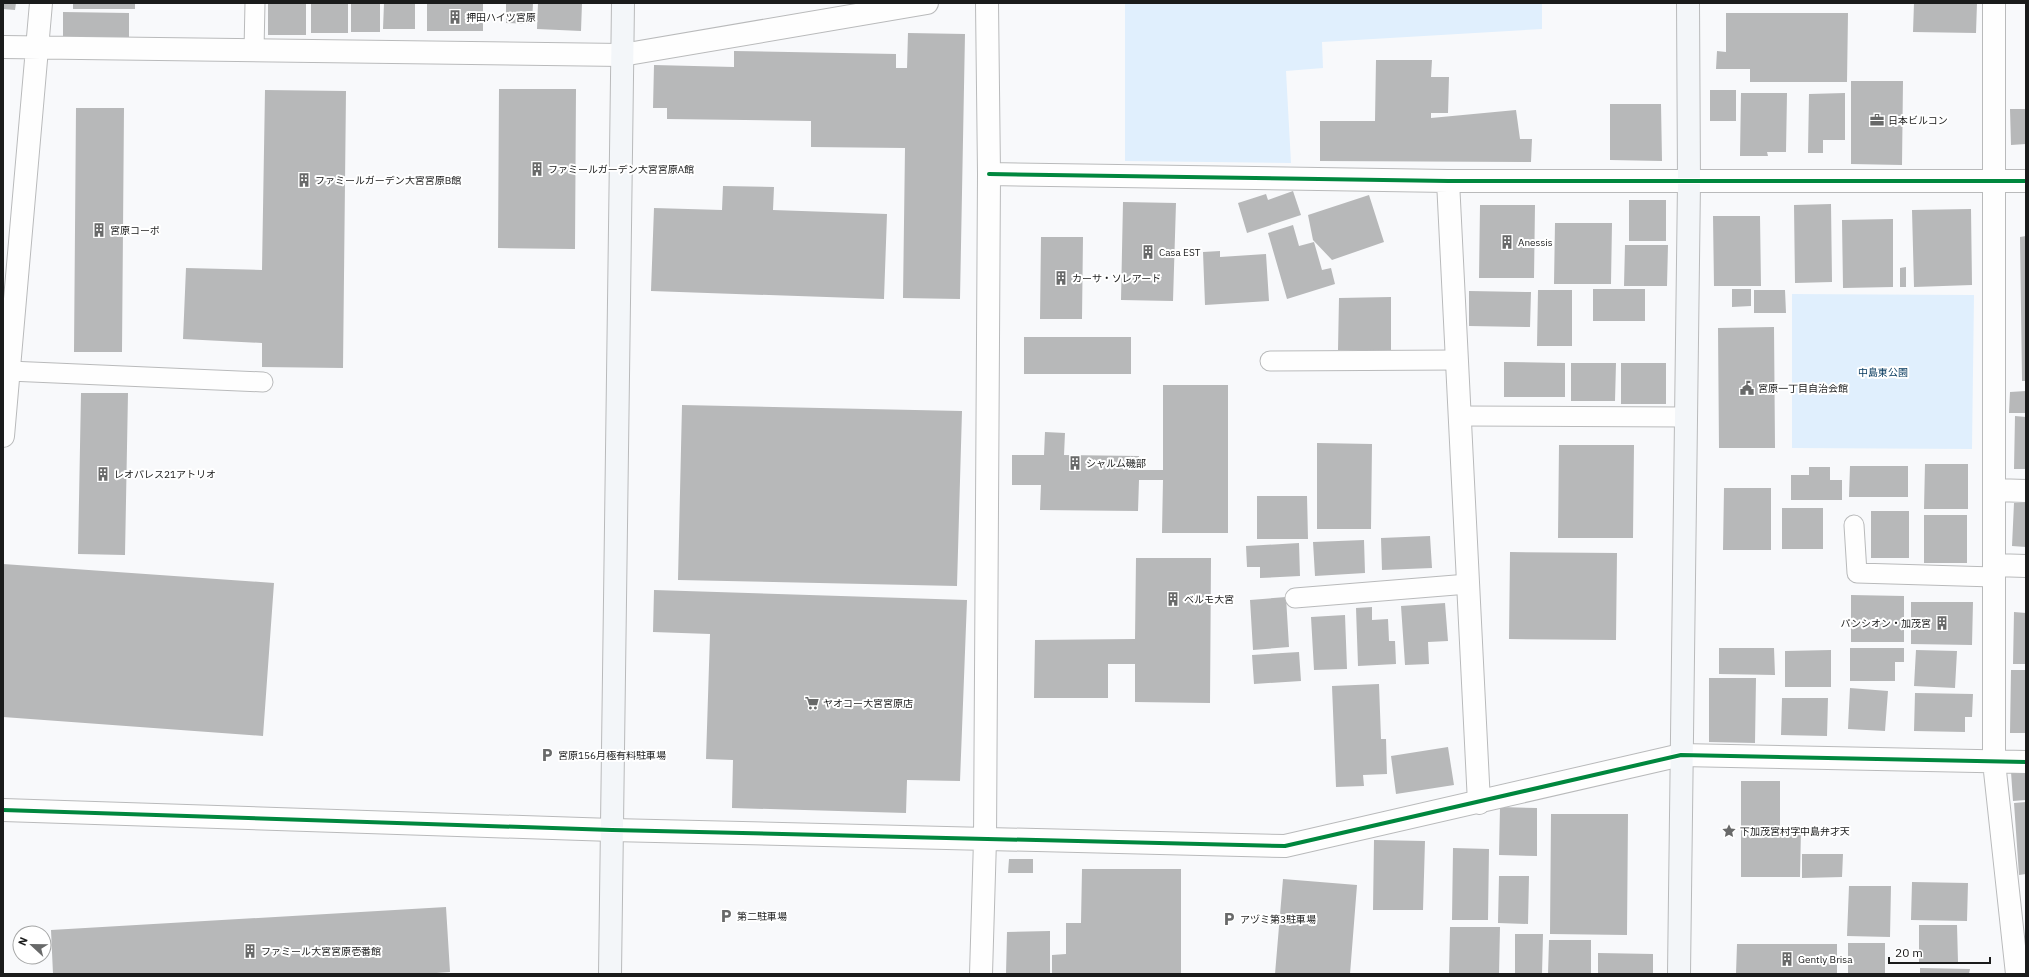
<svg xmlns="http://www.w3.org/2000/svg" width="2029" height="977" font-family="'IBM Plex Sans','Noto Sans JP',sans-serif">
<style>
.green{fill:#e0effd}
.building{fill:#b7b8b9}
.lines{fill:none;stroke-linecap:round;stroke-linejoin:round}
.lane-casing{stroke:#b9babb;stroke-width:21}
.street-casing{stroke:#b9babb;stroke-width:24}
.secondary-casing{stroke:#b9babb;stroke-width:24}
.lane{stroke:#fefefe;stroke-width:19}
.street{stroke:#fefefe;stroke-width:22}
.secondary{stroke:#f3f6f9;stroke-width:22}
.cycleway-casing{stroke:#fff;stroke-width:6}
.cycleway{stroke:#00873e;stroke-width:4}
.labels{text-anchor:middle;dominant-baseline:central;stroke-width:4;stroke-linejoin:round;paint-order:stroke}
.poi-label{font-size:10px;fill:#1a1b1b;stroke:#fff;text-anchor:start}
.park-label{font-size:10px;fill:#00355b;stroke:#fff}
</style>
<rect width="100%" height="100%" fill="#f8f9fb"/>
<!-- green -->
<path class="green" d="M1125,3H1542V29L1322,42L1323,68L1286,71L1291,163L1125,161Z
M1792,294L1974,295L1972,449L1792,448Z"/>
<!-- building -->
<path class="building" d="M3,3H16L15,10L3,9Z
M73,3H135V9H73Z
M268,3H306V35H268Z
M311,3H348V33H311Z
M351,3H380V32H351Z
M384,3H415V29H383Z
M427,3H483V31H427Z
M506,3H533L532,24L506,23Z
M538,3H582L581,31L537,29Z
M1914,3H1977L1976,33L1913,32Z
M63,12L129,13V38L63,37Z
M1726,13H1848L1847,82H1750V69H1716L1717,51L1726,52Z
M908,33L965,34L960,299L903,298L905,148L811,147V121L667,119V108H653L654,65L734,67V51L896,54V68H907Z
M1376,60H1432L1431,77H1449L1448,113H1431V118L1516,110L1520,139H1532L1531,162L1320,161V121H1375Z
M1851,81H1903L1902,165L1851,164Z
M499,89H576L575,249L498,248Z
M265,90L346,91L343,368L262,367V343L183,339L186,268L262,270Z
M1710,90H1736V121H1710Z
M1741,93H1787L1786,152H1767L1768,156H1740Z
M1845,93V140H1823V153H1808L1809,94Z
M1610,104H1661L1662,161L1610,160Z
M76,108H124L122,352H74Z
M2010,109H2026V144L2011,145Z
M723,186L774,187L773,210L887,214L884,299L651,291L654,208L722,210Z
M1293,191L1301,215L1247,233L1238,203L1266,194L1268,200Z
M1369,195L1384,242L1332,260L1313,240L1308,215Z
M1629,200H1666V241H1629Z
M1123,202L1176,203L1173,301L1121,300Z
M1831,204L1832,282L1795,283L1794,205Z
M1480,205H1535L1534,278H1479Z
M1971,209L1972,285L1914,287L1912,210Z
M1713,216H1760L1761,286H1714Z
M1893,219V287L1843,288L1842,220Z
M1555,223H1612L1611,284H1554Z
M1293,225L1299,246L1314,242L1322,270L1331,268L1335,284L1287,299L1268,233Z
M2026,236V381H2022L2020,237Z
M1041,237H1083L1082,319H1040Z
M1625,245H1668L1667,286H1624Z
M1220,251V257L1266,254L1269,301L1205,305L1203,252Z
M1906,267V287H1900V268Z
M1593,289H1645V321H1593Z
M1732,289H1751V306L1732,307Z
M1538,290H1572V346H1537Z
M1754,290H1785L1786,313H1754Z
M1469,291L1531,292L1530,327L1469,326Z
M1391,297V350H1338L1339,298Z
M1774,327L1775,448H1719L1718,328Z
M1024,337H1131V374H1024Z
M1504,362L1565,363V397H1504Z
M1571,363H1616L1615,401H1571Z
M1621,363H1666V404H1621Z
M1163,385H1228V533H1162L1163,480H1139L1138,511L1040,510L1041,485H1012V455H1044L1045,432L1065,433L1064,455L1139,456V470H1163Z
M2026,391V413H2009L2010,392Z
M81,393H128L125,555L78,554Z
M682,405L962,411L957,586L678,580Z
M2015,416L2026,417V469H2014Z
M1317,443L1372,444L1371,529H1317Z
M1559,445H1634L1633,538H1558Z
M1925,464H1968V509H1924Z
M1850,466H1908V497H1849Z
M1809,467H1830V480H1842V500H1791V475H1809Z
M1724,488H1771V550H1723Z
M1257,496H1307L1308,539H1257Z
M2014,503H2026V547L2012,546Z
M1782,508H1823V549H1782Z
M1871,511H1909V558H1871Z
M1924,515H1967V563H1924Z
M1430,536L1432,568L1382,570L1381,538Z
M1364,540L1365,573L1315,576L1313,542Z
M1299,543L1300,576L1260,578V567H1247L1246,546Z
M1510,552L1617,553L1616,640L1509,639Z
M1136,558H1211L1210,703L1135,702V664H1108V698H1034L1035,640L1135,639Z
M3,564L274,583L263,736L3,717Z
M654,590L967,600L960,781L907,780L906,813L732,808L733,760L706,759L710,634L653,632Z
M1851,595L1904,596V642H1851Z
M1286,597L1289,647L1253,650L1250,600Z
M1911,602H1973L1972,645L1911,644Z
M1445,603L1448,641L1428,642L1429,664L1405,665L1401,606Z
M1372,607V620L1388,619L1389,641H1395L1396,664L1358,666L1356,608Z
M2014,612L2026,613V664H2013Z
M1345,615L1347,669L1314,670L1311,617Z
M1719,648H1774L1775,675L1719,674Z
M1850,648H1904V662H1895V681H1850Z
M1831,650V687H1785V651Z
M1916,650L1957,651L1955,688L1914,686Z
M1299,652L1301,681L1254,684L1252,655Z
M2011,670H2026V733H2010Z
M1709,678H1756L1755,743L1709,742Z
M1379,684L1381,739H1386L1387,774L1363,775L1364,786L1336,787L1332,686Z
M1850,688L1888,691L1885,731L1848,729Z
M1915,693L1973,694L1972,717H1965V732L1914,731Z
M1782,698H1828L1827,736L1781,735Z
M1448,747L1454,785L1396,794L1391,756Z
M2026,771V800L2013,801L2011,772Z
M1741,781H1780V828H1801L1800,877H1741Z
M2026,802V874L2019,875L2014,803Z
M1500,807L1537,808V856L1499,855Z
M1551,814H1628L1627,935L1550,934Z
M1374,840L1425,841L1423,910H1373Z
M1453,848L1489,849L1488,920H1452Z
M1802,854H1843L1842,877L1802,878Z
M1009,859H1033V873H1008Z
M1082,869H1181V974H1052V955L1066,954V923H1081Z
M1499,876H1529L1528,924L1498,923Z
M1283,879L1357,885L1350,974H1275Z
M1912,882L1968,883L1967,921L1911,920Z
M1849,886H1891L1890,937L1847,936Z
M446,907L450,972L423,974H53L51,930Z
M1919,925H1957L1958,962L1919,963Z
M1450,927H1500L1499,974H1449Z
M1050,931V974H1006L1007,932Z
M1515,934H1543L1542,974H1515Z
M1549,940H1591V974H1548Z
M1848,943H1885V974H1848Z
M1737,944H1837V974H1736Z
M1598,953L1653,954V974H1598Z
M1920,968L1970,969L1969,974H1920Z"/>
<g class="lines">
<defs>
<path id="lane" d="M254,50L255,3
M1270,361L1457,360
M9,371L263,382
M1460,416L1685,417
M1854,525L1857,573L1994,577
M1295,598L1468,584"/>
<path id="street" d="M1994,3V762L2017,974
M3,47L622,55L927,3
M989,174L1448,181H2026
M1448,181L1479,803
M3,436L41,3
M1994,490L2026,491
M1994,565L2026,566
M3,810L612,830L1285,846L1681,755L2026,762
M981,974L985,840L989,174L987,3"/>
<path id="secondary" d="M610,974L623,3
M1679,974L1689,182L1688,3"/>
</defs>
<!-- lane casing -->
<use href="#lane" class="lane-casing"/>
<!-- street casing -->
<use href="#street" class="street-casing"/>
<!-- secondary casing -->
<use href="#secondary" class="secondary-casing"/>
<!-- lane -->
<use href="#lane" class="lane"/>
<!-- street -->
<use href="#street" class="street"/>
<!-- secondary -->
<use href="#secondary" class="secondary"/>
<defs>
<path id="cycleway" d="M989,174L1448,181H2026
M3,810L612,830L1285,846L1681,755L2026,762"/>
</defs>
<!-- cycleway casing -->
<use href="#cycleway" class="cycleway-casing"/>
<!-- cycleway -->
<use href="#cycleway" class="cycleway"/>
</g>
<!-- icons -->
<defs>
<symbol id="building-bare" viewBox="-9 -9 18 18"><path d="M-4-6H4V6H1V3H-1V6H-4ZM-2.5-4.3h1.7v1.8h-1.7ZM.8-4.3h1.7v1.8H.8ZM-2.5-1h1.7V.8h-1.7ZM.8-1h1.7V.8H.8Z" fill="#686969" stroke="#fff" stroke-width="2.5" paint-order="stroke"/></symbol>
<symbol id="office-bare" viewBox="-9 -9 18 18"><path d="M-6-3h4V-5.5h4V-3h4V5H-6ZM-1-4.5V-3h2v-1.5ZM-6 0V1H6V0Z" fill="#686969" stroke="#fff" stroke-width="2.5" paint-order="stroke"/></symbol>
<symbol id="civic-bare" viewBox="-9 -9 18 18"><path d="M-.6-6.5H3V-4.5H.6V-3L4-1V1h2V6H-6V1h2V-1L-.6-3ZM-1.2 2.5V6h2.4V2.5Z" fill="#686969" stroke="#fff" stroke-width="2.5" paint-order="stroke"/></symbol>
<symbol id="supermarket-bare" viewBox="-9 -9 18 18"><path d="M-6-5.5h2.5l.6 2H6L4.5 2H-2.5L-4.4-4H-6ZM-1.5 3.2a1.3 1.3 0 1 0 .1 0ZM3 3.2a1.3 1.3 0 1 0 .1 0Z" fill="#686969" stroke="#fff" stroke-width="2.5" paint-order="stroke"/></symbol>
<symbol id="parking-bare" viewBox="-9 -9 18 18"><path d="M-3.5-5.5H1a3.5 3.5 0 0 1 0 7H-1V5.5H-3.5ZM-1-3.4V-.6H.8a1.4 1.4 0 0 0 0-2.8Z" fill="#686969" stroke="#fff" stroke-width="2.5" paint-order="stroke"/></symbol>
<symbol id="sight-bare" viewBox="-9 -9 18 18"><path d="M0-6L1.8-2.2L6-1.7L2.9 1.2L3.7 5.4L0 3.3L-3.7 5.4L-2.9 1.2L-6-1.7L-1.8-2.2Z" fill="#686969" stroke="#fff" stroke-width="2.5" paint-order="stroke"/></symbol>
</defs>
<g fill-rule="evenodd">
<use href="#building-bare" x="445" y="7" width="20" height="20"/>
<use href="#office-bare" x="1867" y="110" width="20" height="20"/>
<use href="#building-bare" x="527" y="159" width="20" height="20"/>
<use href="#building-bare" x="294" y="170" width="20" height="20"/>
<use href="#building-bare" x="89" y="220" width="20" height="20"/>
<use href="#building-bare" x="1497" y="232" width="20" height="20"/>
<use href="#building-bare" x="1138" y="242" width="20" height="20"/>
<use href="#building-bare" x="1051" y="268" width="20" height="20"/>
<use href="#civic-bare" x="1737" y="378" width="20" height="20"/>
<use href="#building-bare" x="1065" y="453" width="20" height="20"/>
<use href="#building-bare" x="93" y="464" width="20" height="20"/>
<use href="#building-bare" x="1163" y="589" width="20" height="20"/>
<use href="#building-bare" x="1932" y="613" width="20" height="20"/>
<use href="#supermarket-bare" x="802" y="693" width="20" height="20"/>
<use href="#parking-bare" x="537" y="745" width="20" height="20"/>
<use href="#sight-bare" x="1719" y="821" width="20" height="20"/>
<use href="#parking-bare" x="716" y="906" width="20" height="20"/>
<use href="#parking-bare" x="1219" y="909" width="20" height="20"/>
<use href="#building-bare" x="240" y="941" width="20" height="20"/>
<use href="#building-bare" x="1777" y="949" width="20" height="20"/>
</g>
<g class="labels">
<!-- poi labels -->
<g class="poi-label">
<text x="466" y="17">押田ハイツ宮原</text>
<text x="1888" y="120">日本ビルコン</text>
<text x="548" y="169">ファミールガーデン大宮宮原A館</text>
<text x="315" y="180">ファミールガーデン大宮宮原B館</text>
<text x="110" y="230">宮原コーポ</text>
<text x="1518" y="242">Anessis</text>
<text x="1159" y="252">Casa EST</text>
<text x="1072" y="278">カーサ・ソレアード</text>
<text x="1758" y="388">宮原一丁目自治会館</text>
<text x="1086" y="463">シャルム磯部</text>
<text x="114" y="474">レオパレス21アトリオ</text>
<text x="1184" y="599">ベルモ大宮</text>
<text x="1931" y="623" text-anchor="end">パンシオン・加茂宮</text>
<text x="823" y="703">ヤオコー大宮宮原店</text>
<text x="558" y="755">宮原156月極有料駐車場</text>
<text x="1740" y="831">下加茂宮村字中島弁才天</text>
<text x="737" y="916">第二駐車場</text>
<text x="1240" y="919">アヅミ第3駐車場</text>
<text x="261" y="951">ファミール大宮宮原壱番館</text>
<text x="1798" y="959">Gently Brisa</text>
</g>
<!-- park labels -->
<g class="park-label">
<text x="1883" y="372">中島東公園</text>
</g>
</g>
<!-- border -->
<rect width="2029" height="977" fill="none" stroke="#1a1b1b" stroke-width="8"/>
<!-- north arrow -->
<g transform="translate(32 945) rotate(292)"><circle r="19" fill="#ffffff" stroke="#a3a4a4"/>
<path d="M0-3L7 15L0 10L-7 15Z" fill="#686969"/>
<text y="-6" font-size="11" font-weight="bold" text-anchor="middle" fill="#1a1b1b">N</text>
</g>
<!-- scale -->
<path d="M1889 957v6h101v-6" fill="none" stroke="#1a1b1b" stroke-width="2"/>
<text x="1895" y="957" font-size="12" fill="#1a1b1b" stroke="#ffffff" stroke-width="3" paint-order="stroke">20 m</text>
</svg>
